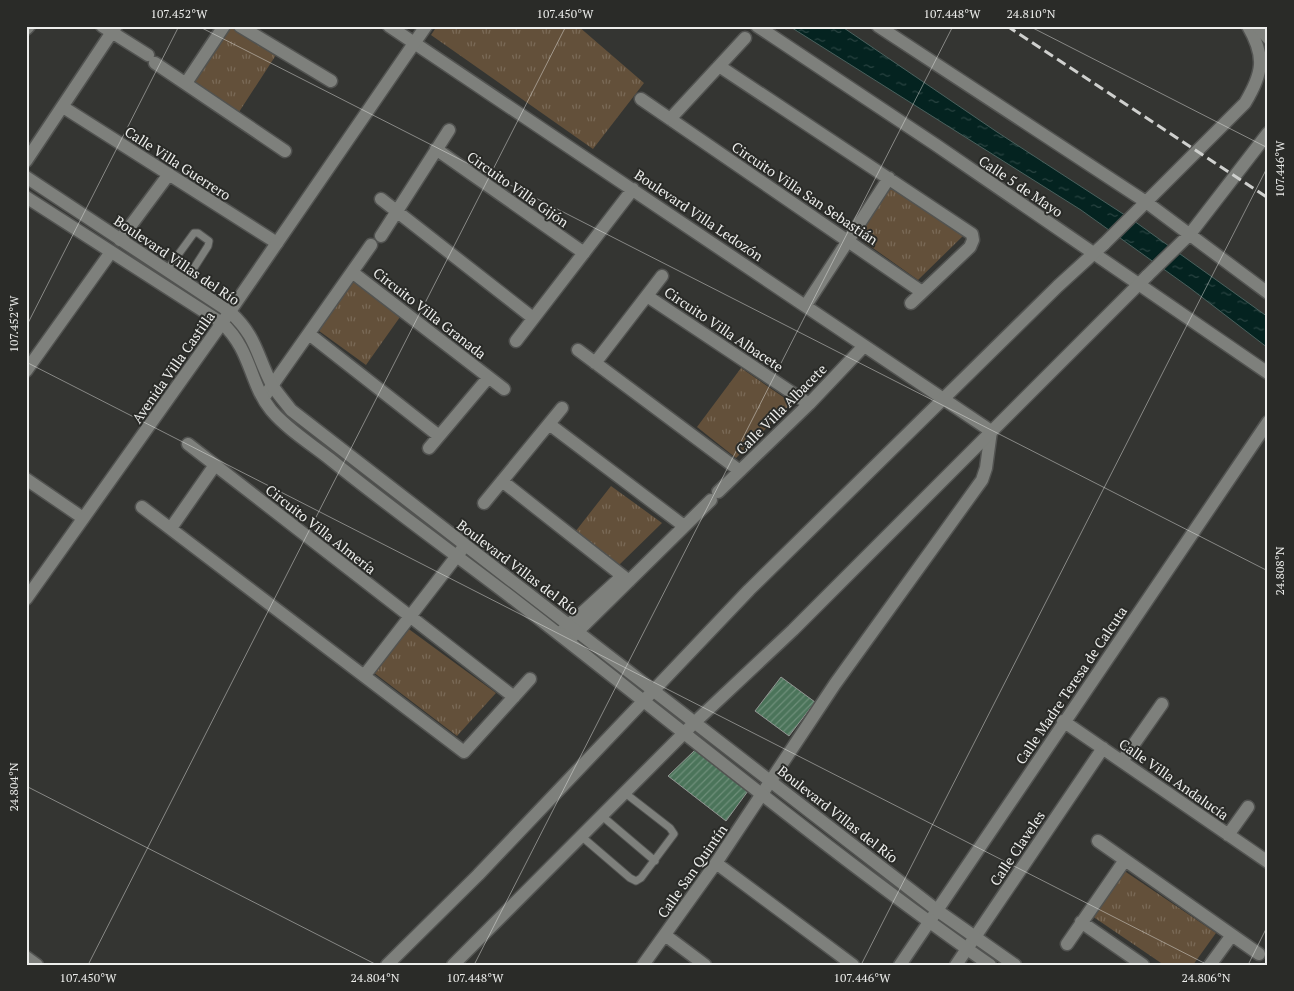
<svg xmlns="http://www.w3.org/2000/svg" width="1294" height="991" font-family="'PT Serif',serif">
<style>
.park{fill:url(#park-tufts)}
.water{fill:url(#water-ripples);stroke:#4a605d}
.building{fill:url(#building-hatch);stroke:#929693}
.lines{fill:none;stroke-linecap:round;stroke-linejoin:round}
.lane-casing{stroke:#525351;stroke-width:9}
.street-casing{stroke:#525351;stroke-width:15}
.secondary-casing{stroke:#525351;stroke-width:15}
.lane{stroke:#7e807c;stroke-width:7}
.street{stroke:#7e807c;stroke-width:12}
.secondary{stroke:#7e807c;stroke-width:12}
.rail{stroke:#cfd0ce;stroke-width:3;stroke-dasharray:10 5;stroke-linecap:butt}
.ticks{fill:none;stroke:#edeeec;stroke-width:1;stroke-opacity:0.45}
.labels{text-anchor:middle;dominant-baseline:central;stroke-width:4;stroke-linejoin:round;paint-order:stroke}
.street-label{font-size:14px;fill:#edeeec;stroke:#2a2b28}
.neatline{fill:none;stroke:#edeeec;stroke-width:2}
.ticks-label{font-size:12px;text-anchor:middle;fill:#edeeec}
</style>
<defs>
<pattern id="park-tufts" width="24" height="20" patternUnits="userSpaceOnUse" patternTransform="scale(1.25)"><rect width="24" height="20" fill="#63503a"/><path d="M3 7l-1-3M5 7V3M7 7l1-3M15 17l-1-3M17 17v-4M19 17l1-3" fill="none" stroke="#7a6a57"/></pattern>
<pattern id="water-ripples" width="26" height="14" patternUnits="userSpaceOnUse" patternTransform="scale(1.25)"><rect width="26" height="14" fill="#042320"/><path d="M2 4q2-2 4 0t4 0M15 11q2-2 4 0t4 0" fill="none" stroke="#294341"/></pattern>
<pattern id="building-hatch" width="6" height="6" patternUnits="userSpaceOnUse" patternTransform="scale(1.25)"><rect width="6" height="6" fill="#4b745a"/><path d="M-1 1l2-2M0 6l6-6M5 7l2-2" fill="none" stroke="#6e8f7a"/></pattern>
</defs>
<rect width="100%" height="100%" fill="#343532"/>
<!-- park -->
<path class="park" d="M224,26H231L276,55L239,112L190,80Z
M437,26H578L644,83L593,149L431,35Z
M889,184L964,235L918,280L856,236Z
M350,278L400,317L366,365L315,328Z
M741,368L792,403L736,458L697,427Z
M611,486L662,523L618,566L575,532Z
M406,627L496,693L457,736L373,672Z
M1123,870L1216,933L1193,965H1164L1092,916Z"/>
<!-- water -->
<path class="water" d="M789,26H841L997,132L1134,221L1268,317V348L1190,288L1081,210Z"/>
<!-- building -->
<path class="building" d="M781,677L815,702L789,736L755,711Z
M695,750L748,791L726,821L668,776Z"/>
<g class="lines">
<defs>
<path id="lane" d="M167,270L194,233H198L209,241L208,246L185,282
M602,816L655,861
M581,836L630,878L636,881L641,878L674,834L670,828L625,793"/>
<path id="street" d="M102,26L148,55
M240,26L331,81
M389,26L991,431L986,468L982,480L835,684L716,863L643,965
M757,26L936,145L1268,373
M878,26L1146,202L1268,293
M26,29L29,26
M155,63L285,151
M719,66L972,234L973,240L970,247L911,303
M186,83L224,26
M641,99L922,292
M63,107L277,243
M670,119L745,38
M436,149L584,253
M26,161L116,26
M381,199L533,318
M381,236L449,130
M120,240L169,174
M1104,244L1245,103C1263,73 1266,57 1248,26
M352,272L504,389
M1147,276L1190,234L1268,133
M647,296L809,404
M806,305L889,178
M309,334L439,436
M516,341L633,189
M578,350L740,471
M595,363L662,276
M26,371L111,252
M264,397L371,245
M549,424L684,526
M188,444L514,697
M429,448L488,378
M26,479L83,518
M502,481L629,581
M718,492L809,404L864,346
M484,503L562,408
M142,507L464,752L530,679
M171,528L215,465
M559,634L619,579
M570,639L711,500
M364,676L463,548
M1063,721L1268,862
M1122,761L1162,704
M1228,835L1248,807
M1098,841L1259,954
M716,863L853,965
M1081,922L1143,965
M665,935L705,965
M1067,944L1125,860
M26,957L37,965
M900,965L1268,422
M956,965L1103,748
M1210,965L1232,935"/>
<path id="secondary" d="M1257,26L1268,38
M26,177L230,312C257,337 256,354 272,385C277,393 285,402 291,410L938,911L1015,965
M26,197L222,323C252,351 249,383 271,410C287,429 311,444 330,459C388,506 448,549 507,594C668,718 824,849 990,965
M26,599L222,323L426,26
M387,965L478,875L749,590L1058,286L1104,244
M453,965L694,723L793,630L1147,276"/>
</defs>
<!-- lane casing -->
<use href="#lane" class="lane-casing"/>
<!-- street casing -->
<use href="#street" class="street-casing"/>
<!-- secondary casing -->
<use href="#secondary" class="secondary-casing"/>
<!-- lane -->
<use href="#lane" class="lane"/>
<!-- street -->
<use href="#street" class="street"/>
<!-- secondary -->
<use href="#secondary" class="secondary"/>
<!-- rail -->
<path class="rail" d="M1007,26L1268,198"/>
</g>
<!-- ticks -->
<path class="ticks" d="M198,26L1268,571M1029,26L1268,148M26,327L179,26M26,362L1208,965M26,786L377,965M88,965L566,26M474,965L953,26M861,965L1268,166M1248,965L1268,925"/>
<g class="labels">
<!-- street labels -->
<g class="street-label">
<text transform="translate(178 163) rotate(33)">Calle Villa Guerrero</text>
<text transform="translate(1021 186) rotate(34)">Calle 5 de Mayo</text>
<text transform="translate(518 189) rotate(35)">Circuito Villa Gijón</text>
<text transform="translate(805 193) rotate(34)">Circuito Villa San Sebastián</text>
<text transform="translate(699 215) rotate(34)">Boulevard Villa Ledozón</text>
<text transform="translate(177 260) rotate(34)">Boulevard Villas del Río</text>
<text transform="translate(430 313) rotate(38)">Circuito Villa Granada</text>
<text transform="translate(724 329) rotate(34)">Circuito Villa Albacete</text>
<text transform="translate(173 367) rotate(-55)">Avenida Villa Castilla</text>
<text transform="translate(781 409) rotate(-45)">Calle Villa Albacete</text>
<text transform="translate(321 529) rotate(38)">Circuito Villa Almería</text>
<text transform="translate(518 567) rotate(37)">Boulevard Villas del Río</text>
<text transform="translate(1071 685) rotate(-56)">Calle Madre Teresa de Calcuta</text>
<text transform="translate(1174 779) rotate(35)">Calle Villa Andalucía</text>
<text transform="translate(838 814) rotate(38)">Boulevard Villas del Río</text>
<text transform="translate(1017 848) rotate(-56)">Calle Claveles</text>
<text transform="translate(692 871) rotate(-55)">Calle San Quintín</text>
</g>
</g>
<!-- border -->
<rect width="1294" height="991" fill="none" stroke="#2a2b28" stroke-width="55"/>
<rect x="28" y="28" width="1238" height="936" class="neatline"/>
<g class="ticks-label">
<text x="179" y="18">107.452°W</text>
<text x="565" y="18">107.450°W</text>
<text x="952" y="18">107.448°W</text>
<text x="1031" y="18">24.810°N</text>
<text transform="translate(1280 169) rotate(-90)" y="4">107.446°W</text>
<text transform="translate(14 324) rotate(-90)" y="4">107.452°W</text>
<text transform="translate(1280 571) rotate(-90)" y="4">24.808°N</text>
<text transform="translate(14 787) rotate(-90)" y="4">24.804°N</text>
<text x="88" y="982">107.450°W</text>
<text x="375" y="982">24.804°N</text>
<text x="475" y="982">107.448°W</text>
<text x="862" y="982">107.446°W</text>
<text x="1206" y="982">24.806°N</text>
</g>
</svg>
